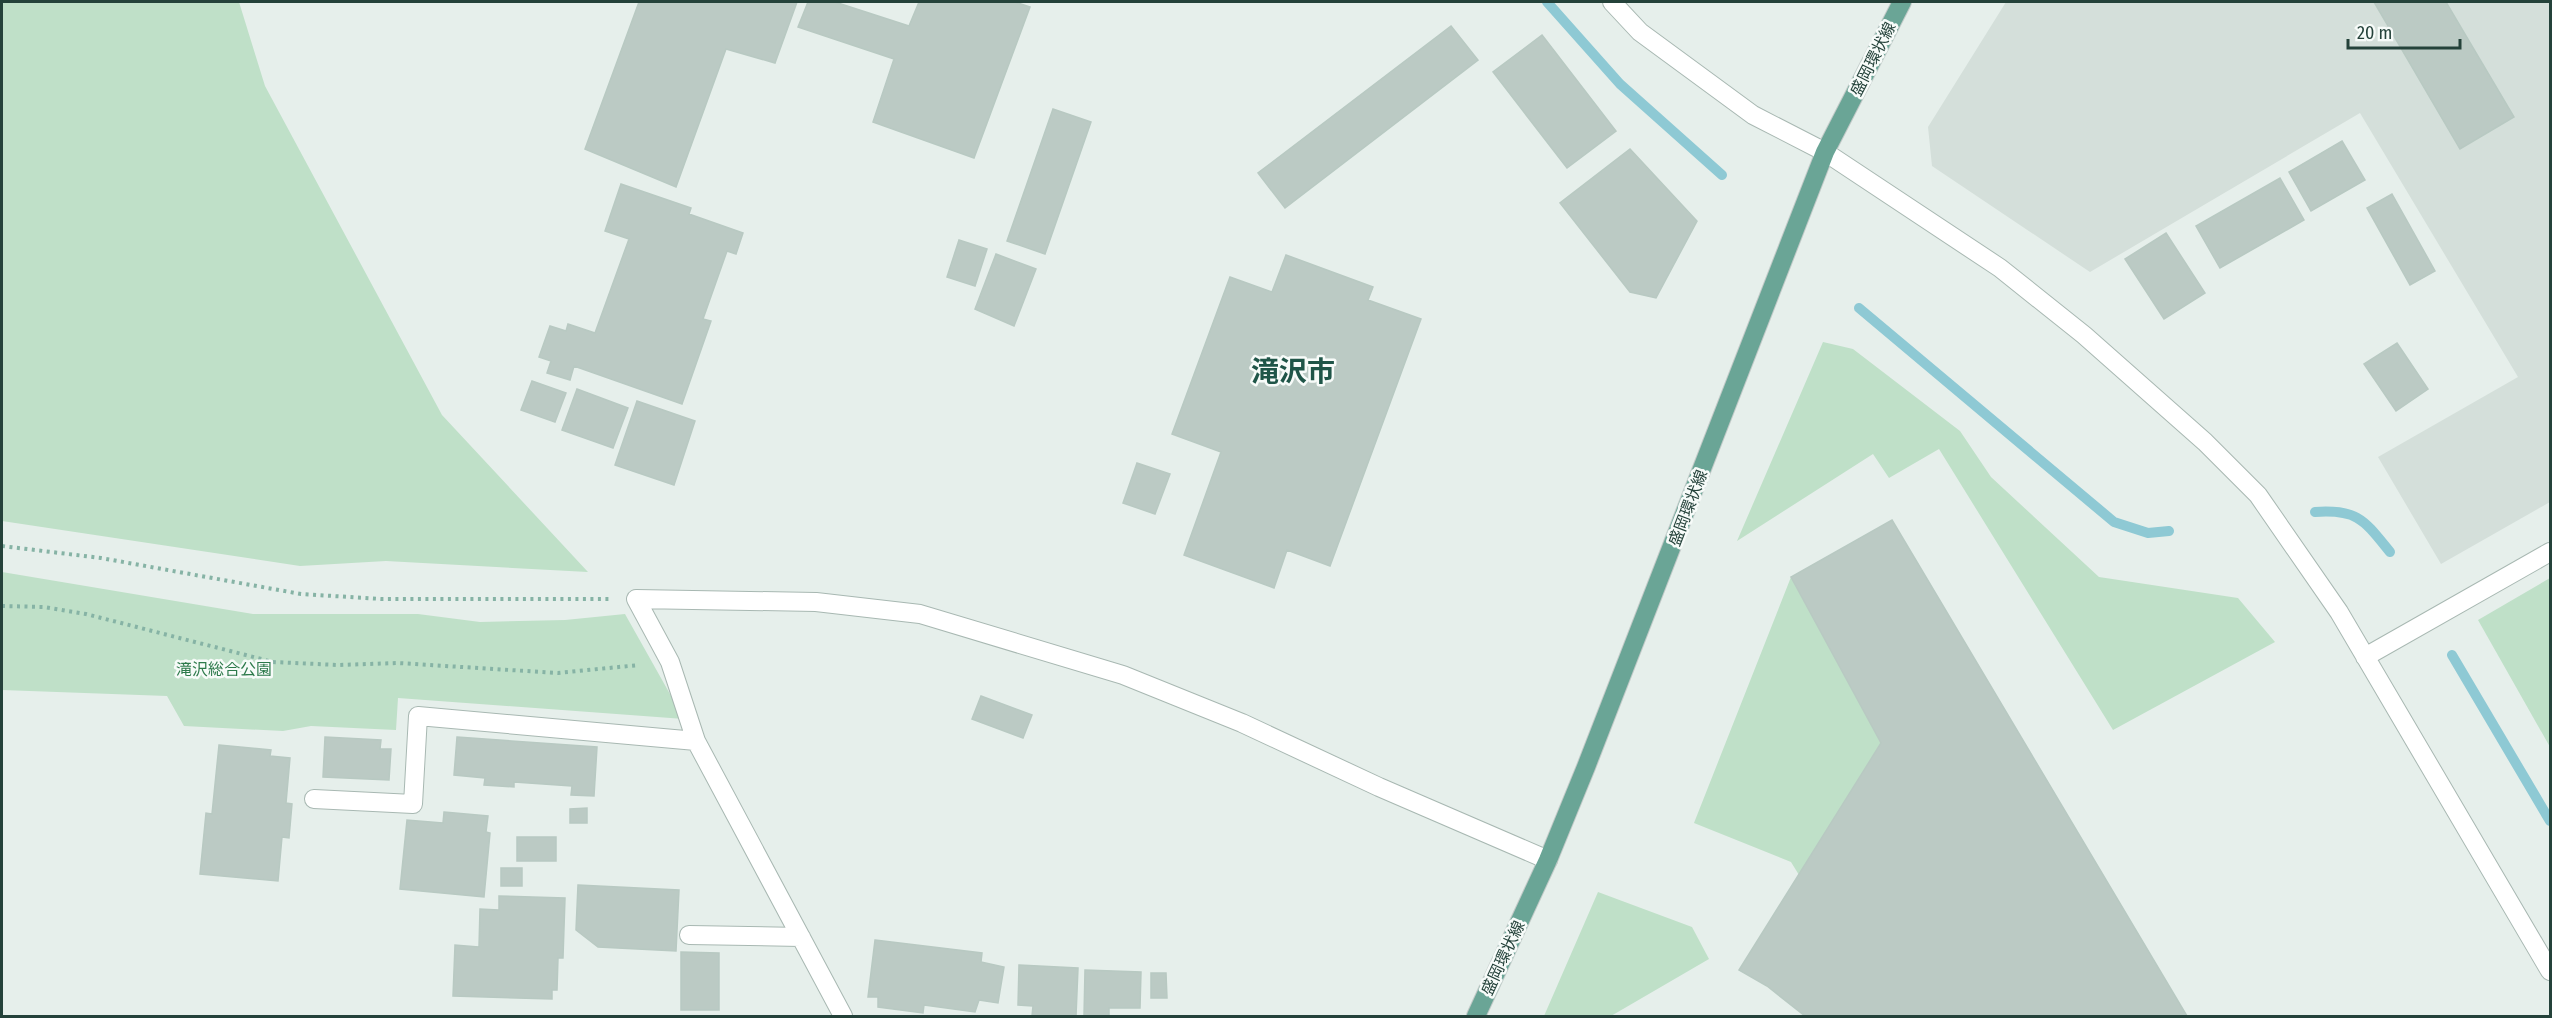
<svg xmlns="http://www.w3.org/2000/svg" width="2552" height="1018" font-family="'Fira Sans Condensed','Noto Sans JP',sans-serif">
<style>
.built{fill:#d4dfda}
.green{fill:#bfe0c8}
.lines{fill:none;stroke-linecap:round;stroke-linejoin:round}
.stream{stroke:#8ec9d4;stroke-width:10}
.building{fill:#bbcac4;stroke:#b8c9c2;stroke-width:1.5}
.minor-casing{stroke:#a8b8b2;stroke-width:20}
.major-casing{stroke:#c2cac8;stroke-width:20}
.path{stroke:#86b3a5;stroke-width:4;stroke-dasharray:3 4.5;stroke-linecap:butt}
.minor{stroke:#fff;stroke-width:18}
.major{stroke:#6aa596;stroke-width:18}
.labels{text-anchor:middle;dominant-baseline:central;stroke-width:5;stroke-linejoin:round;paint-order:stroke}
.street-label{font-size:16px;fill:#24423a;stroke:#f7fbf9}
.park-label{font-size:16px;fill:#2d7a4b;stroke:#f7fbf9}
.town-label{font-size:28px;font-weight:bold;fill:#1f5548;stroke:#f7fbf9}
</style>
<rect width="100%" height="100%" fill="#e6efeb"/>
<!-- built -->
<path class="built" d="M2006,2H2550V502L2441,564L2378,457L2518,377L2360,113L2090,272L1932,166L1928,127Z"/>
<!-- green -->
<path class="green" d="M2,2H239L265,86L442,415L588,572L386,561L300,566L2,521Z
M1823,342L1853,349L1960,431L1991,477L2099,577L2238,598L2275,642L2113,730L1939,449L1889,478L1873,454L1737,541Z
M2,572L253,614H418L480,622L565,620L625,614L684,719L398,698L396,730L311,726L283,731L184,726L167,696L2,690Z
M1791,577L1881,743L1799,875L1791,862L1694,823Z
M2550,578V747L2478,620Z
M1598,892L1692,927L1709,959L1611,1016H1544Z"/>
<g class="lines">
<!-- stream -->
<path class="stream" d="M1547,2L1620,84L1722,175
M1859,308L2114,522L2148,533L2169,531
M2315,512C2358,509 2364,520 2390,552
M2452,655L2550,821"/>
</g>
<!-- building -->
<path class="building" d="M639,2H797L775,63L726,49L676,187L585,149Z
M808,2H835L909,26L919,2H1015L1030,7L974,158L873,122L894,59L798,27Z
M2374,2H2446L2514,117L2460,149Z
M1451,26L1478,60L1285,208L1258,173Z
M1542,35L1616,131L1567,168L1493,72Z
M1053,109L1091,122L1045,254L1007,241Z
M2342,141L2365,180L2311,211L2289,172Z
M1630,149L1697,221L1656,298L1630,292L1560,203Z
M2280,178L2304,220L2220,268L2196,226Z
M621,184L691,208L689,214L743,233L736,254L727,251L703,319L711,321L682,404L574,366L570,380L547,373L551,361L539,357L550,326L566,331L568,324L595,333L629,239L605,231Z
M2392,194L2435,271L2410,285L2367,208Z
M2166,233L2205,293L2164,319L2125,259Z
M959,240L987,249L975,286L947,277Z
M996,254L1036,269L1014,326L975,309Z
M1286,255L1373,287L1368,300L1421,319L1330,566L1287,550L1274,588L1184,555L1221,452L1172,434L1230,277L1272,292Z
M2397,343L2428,389L2396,411L2364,364Z
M532,381L566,393L555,422L521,410Z
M577,389L628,408L613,448L562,430Z
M637,401L695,421L674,485L615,465Z
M1137,463L1170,474L1155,514L1123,503Z
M1892,520L2187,1016H1805L1767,986L1739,970L1881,743L1791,577Z
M981,696L1032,715L1023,738L972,719Z
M325,737L381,740L380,749H391L389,780L323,777Z
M457,737L597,747L594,796L571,795L572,786L514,782V787L484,785L485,778L454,775Z
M219,745L271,750L270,756L290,758L286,803L292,804L289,838L282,837L278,881L200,874L206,813L212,814Z
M587,808V823H570V809Z
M444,812L488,816L486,832L490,833L484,897L400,889L407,820L443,823Z
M517,837H556V861H517Z
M501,868H522V886H501Z
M578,885L679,890L676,951L598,947L576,930Z
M499,896L565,898L563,958H558L557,990H552V999L453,996L455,945L479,947L480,909L499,910Z
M875,940L982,953L981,962L1004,967L998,1003L979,1000L975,1012L924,1005L923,1013L878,1007V997H868Z
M681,952L719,953V1010H681Z
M1019,965L1078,968L1076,1016H1032L1033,1006L1018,1005Z
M1085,970L1141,972L1140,1008H1109V1016H1084Z
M1151,973H1166L1167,998H1151Z"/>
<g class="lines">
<defs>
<path id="minor" d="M1612,2L1640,32L1753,115L1825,152L2000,268L2084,335L2205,442L2258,495L2339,612L2550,971
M2365,657L2550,552
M314,799L413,804L418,716L696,741
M689,935L801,937
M843,1016L696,741L670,662L636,599L816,602L920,614L1123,675L1242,723L1379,787L1548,860"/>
<path id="major" d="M1476,1016L1548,860L1586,767L1825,152L1902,2"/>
</defs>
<!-- minor casing -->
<use href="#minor" class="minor-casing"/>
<!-- major casing -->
<use href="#major" class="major-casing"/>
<!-- path -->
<path class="path" d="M2,546L101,558L301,594L382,599H609
M2,606L44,607L86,614L273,662L338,665L398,663L558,673L639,665"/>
<!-- minor -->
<use href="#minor" class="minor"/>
<!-- major -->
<use href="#major" class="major"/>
</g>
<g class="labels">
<!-- street labels -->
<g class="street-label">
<text transform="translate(1873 59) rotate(-63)">盛岡環状線</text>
<text transform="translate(1688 508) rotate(-69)">盛岡環状線</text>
<text transform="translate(1503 958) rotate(-65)">盛岡環状線</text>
</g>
<!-- park labels -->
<g class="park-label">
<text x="224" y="669">滝沢総合公園</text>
</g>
<!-- town labels -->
<g class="town-label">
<text x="1293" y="371">滝沢市</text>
</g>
</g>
<!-- border -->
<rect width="2552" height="1018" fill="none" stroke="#24423a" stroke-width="6"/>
<!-- scale -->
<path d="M2348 39v9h112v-9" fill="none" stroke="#24423a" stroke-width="3"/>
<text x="2357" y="39" font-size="18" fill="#24423a" stroke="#f7fbf9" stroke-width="4.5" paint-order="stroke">20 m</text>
</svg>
